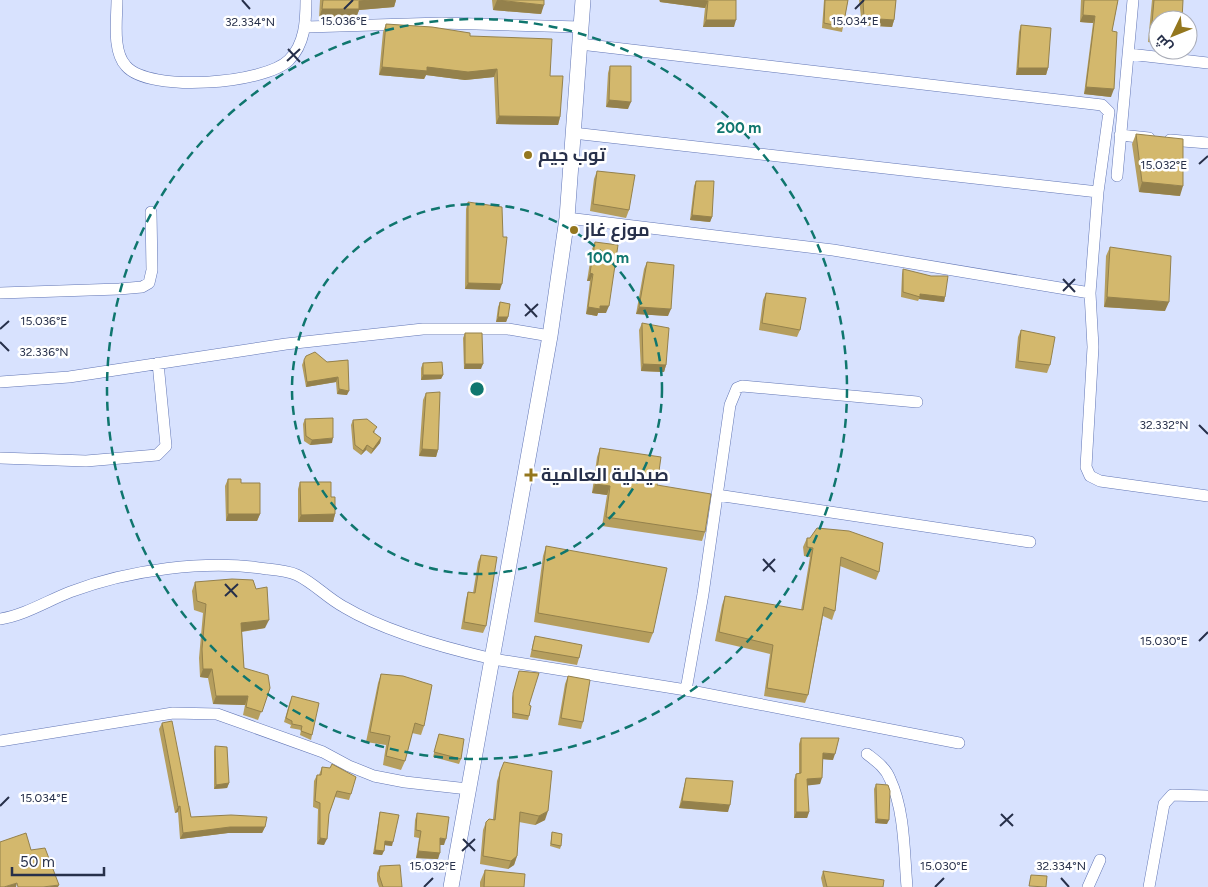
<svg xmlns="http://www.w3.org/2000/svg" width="1208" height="887" font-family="Figtree,Cairo,sans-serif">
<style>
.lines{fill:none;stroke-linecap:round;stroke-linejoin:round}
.minor-casing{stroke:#6276b5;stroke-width:12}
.tertiary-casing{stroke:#6276b5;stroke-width:16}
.minor{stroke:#fff;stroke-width:11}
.tertiary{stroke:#fff;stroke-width:15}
.wall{fill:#b59e5e}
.shaded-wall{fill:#94814c}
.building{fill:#d3b86d;stroke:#94814c}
.ticks{fill:none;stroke:#27304a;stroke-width:2}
.ring{fill:none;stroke:#0f766e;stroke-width:2.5;stroke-dasharray:9 6}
.poi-dot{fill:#94771e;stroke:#fff;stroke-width:2}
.labels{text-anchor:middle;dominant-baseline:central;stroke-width:5;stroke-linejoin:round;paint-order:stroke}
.poi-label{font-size:18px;font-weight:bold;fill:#27304a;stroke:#fff;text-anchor:start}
.ticks-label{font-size:12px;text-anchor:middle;fill:#27304a;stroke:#fff;stroke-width:5;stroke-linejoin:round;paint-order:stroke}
.centre{fill:#0f766e;stroke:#fff;stroke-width:2.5}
.ring-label{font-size:15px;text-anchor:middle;font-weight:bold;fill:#0f766e;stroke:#fff;stroke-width:5;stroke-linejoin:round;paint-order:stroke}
</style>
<rect width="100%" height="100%" fill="#d8e2fe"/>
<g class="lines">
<defs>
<path id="minor" d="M117,0C117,19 112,51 126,66C149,93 265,84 289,60C305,44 306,21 306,0
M306,27L442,23L580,27
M580,44L1102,105L1109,112L1098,192L1090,293
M1129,54L1208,63
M573,133L1098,192
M1120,135L1149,138
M1170,140L1208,143
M1117,176L1133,0
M567,218L833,250L1090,293L1093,347L1086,467L1090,476L1100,481L1208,496
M0,293L119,289L142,287L149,283L152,270L151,212
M0,382L69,377L286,344L423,329H508L550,336
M0,458L86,461L157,455L166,446L158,363
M717,495L1030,542
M0,619C25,615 47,601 70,592C128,570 207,559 267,569C277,570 288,571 297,575C314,583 327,598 344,607C386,632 445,648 493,659L686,690L959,743
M686,690L703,594L730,405L737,388L742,386L917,402
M0,741L173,713L217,714L323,752L349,766L374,776L405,782L468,789
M867,754C876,761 886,768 890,779C905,811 904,853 907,887
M1088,887L1100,860
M1149,887L1164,804L1172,795L1208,796"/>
<path id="tertiary" d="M451,887L550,336L567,218L583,0"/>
</defs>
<!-- minor casing -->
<use href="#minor" class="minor-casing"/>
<!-- tertiary casing -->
<use href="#tertiary" class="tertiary-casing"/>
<!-- minor -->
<use href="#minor" class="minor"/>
<!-- tertiary -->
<use href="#tertiary" class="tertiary"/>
</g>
<!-- wall -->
<path class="wall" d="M320,0H396L394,7L359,10L356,18H319Z
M492,0H544L541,14L493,10Z
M659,0H736L734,27H703L705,8L660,2Z
M824,0H848L843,27L842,32L822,28Z
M859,0H896L894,20L892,27L862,25Z
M1081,0H1118L1112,31L1111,97L1084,94L1093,23L1080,22Z
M1152,0H1183L1158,20V44L1148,42Z
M386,24L470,36L550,76L560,117L558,125L496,124L494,77L465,80L426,75L424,79L379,75L383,32Z
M1021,25L1048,68L1046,75H1016L1019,32Z
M610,66L628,109L606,107L608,73Z
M1136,134L1180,196L1139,192L1132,144Z
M597,171L629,210L626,218L590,211L594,179Z
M696,181L712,217L710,222L690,220L694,186Z
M468,202L500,290L465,289L466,209Z
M595,242L606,313H598L597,316L586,314L590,281H587L592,249Z
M1110,247L1165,311L1104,307L1106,256Z
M647,262L668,316L636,314L644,269Z
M903,269L945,297L944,302L919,299L918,301L901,297L902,274Z
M766,293L800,330L797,337L759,330L763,300Z
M500,302L508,317L506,322H496L498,307Z
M642,323L666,365L664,372L641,371L639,330Z
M1021,330L1050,365L1047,373L1015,368L1018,337Z
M465,333L481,369H464L463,338Z
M304,360L327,362L348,360L347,395L337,394L336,382L306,387L302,365Z
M423,363L443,375L441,379L421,380V368Z
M426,393L438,450L436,457L419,456L423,400Z
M305,419L332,443L310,445L304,441L303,424Z
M353,420L375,431L374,433L381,438L380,443L371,454L366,450L361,455L353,449L351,425Z
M600,448L657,485L705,532L702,541L602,526L607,495L592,493L597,457Z
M228,479L241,483L260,514L257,521H226L225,486Z
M300,482L331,497L335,514L333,522H298V489Z
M807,538L879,572L876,580L840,566L835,611L832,620L823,616L808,695L805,703L764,696L770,654L715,641L722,605L725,596L801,610L810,557L804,556L803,547Z
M546,546L653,633L649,643L534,622L543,556Z
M481,555L486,626L483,633L461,629L466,599L468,592L473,593L478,562Z
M195,582L265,628L242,632L244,668L270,688L258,720L243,715L245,705L213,704L208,678L200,677L199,658L203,613L194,610L192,591Z
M535,636L579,658L577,665L530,657L533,643Z
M519,671L529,716L528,720L512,718V698Z
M381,674L424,726L421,735L412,733L405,761L401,770L383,765L386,745L366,742L378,683Z
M568,676L583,722L581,729L558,725L565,684Z
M290,701L312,735L311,740L300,735L301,730L290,728L291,725L284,722Z
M162,723L191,817L265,827L262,833H228L180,839L178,812L175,813L159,729Z
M439,734L461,759L459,764L433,757Z
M801,738L833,760L823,759L820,784L807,785L809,812L807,818H794V780L796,774L799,773V744Z
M215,746L229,783L227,788L214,789V751Z
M322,767L351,794L349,800L335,797L329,814L324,845L317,844L318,809L313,807L314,781L317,775H319Z
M500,772L545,820L535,825L519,822L517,856L514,865L508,869L480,864L483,830L486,822L493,819L497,781Z
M686,778L728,812L679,808L684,786Z
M876,784L887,824L875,823L874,789Z
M380,812L392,846L385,845L382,855L373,854L379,816Z
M417,813L444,845H440L438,859L416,858L419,838L414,837L415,820Z
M552,832L561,846L560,849L550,846Z
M380,866L402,887H379L377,881V873Z
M485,870L524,887H480V882Z
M823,871L883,887H823L821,878Z"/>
<!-- shaded-wall -->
<path class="shaded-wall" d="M370,0H396L394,7L359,10L356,18H319L322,9L359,1Z
M497,0L544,5L541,14L493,10Z
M660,0H700L708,1L705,8L660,2Z
M1083,15L1095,16L1093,23L1080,22Z
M864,18L894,20L892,27L862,25Z
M706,20H736L734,27H703Z
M382,67H427L497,69L494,77L465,80L426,75L424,79L379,75Z
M1018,68H1048L1046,75H1016Z
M1086,87L1114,89L1111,97L1084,94Z
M609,100L631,102L628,109L606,107Z
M499,116L560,117L558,125L496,124Z
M1142,182L1183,186L1180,196L1139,192Z
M692,215L712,217L710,222L690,220Z
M590,273L593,274L590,281H587Z
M468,283L502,284L500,290L465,289Z
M920,294L945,297L944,302L919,299Z
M1107,297L1169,302L1165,311L1104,307Z
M600,306H609L606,313H598L597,316L586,314L588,307Z
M639,307L671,309L668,316L636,314Z
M498,317H508L506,322H496Z
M465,364H483L481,369H464Z
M643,364L666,365L664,372L641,371Z
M423,375H443L441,379L421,380Z
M338,377L336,382L306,387L307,382Z
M339,389L349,391L347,395L337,394Z
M333,438L332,443L310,445L312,440Z
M381,438L380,443L371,454L373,449Z
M367,445L366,450L361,455L363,451Z
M422,449L438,450L436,457L419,456Z
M595,484L610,486L607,495L592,493Z
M228,514H260L257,521H226Z
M335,514L333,522H298L301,515Z
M269,620L265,628L238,632L241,623Z
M203,669H212L208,678L200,677Z
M216,696H248L245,705L213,704Z
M823,753L835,754L833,760L821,759Z
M822,778L820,784L804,786L807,779Z
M229,783L227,788L214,789L216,785Z
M682,801L730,805L728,812L679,808Z
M180,806L178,812L175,813L178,807Z
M548,811L545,820L535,825L539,816Z
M796,812H809L807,818H794Z
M877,819L889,820L887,824L875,823Z
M230,827H265L262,833H228L180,839L183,833Z
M320,838L327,839L324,845L317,844Z
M440,838L446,839L444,845H438Z
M385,841L393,842L392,846L384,845Z
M375,850L384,851L382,855L373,854Z
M418,851L440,853L438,859L416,858Z
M517,856L514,865L508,869L511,861Z
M17,883L16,887H4Z
M59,885L58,887H43Z"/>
<!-- building -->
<path class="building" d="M323,0H370L359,1V9H322Z
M497,0H544V5Z
M700,0H736V20H706L708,1Z
M825,0H848L843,27L824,23Z
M863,0H896L894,20L864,18Z
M1084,0H1118L1112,31L1117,32L1114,89L1086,87L1095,16L1083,15Z
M1154,0H1183L1182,20H1158V37L1151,35Z
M386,24L432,27L470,33V36L552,39L550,76H563L560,117L499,116L497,69L468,72L427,67V71L382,67Z
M1021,25L1051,28L1048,68H1018Z
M610,66H631V102L609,100Z
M1136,134L1183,139V186L1142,182Z
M597,171L635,175L629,210L593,204Z
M696,181H714L712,217L692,215Z
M468,202L502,207L503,237H507L502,284L468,283Z
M595,242L618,245L609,306H600V309L588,307L593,274L590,273Z
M1110,247L1171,256L1169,302L1107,297Z
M647,262L674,265L671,309L639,307Z
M903,269L931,276H948L945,297L920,294V297L903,292Z
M766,293L806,298L800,330L762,323Z
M500,302L510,304L508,317H498Z
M642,323L669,328L666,365L643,364Z
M1021,330L1055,337L1050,365L1018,361Z
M465,333H482L483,364H465Z
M315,352L327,362L348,360L349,391L339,389L338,377L307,382L304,360L306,356Z
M442,362L443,375H423V363Z
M440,392L438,450L422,449L426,393Z
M333,418V438L312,440L306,436L305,419Z
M367,419L377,427L373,432L381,438L373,449L367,445L363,451L355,445L353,420Z
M600,448L661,457L657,485L711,494L705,532L606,517L610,486L595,484Z
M228,479H241V483H260V514H228Z
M300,482H331V497H335V514L301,515Z
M817,528L849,531L883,543L879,572L841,557L835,611L824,607L808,695L767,688L773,645L719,632L725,596L803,610L813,548L807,547V538H810Z
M546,546L667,568L653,633L538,613Z
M481,555L497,557L486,626L464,622L468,592L475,593Z
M232,579L253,580L256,589L267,587L269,620L241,623L244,668L268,675L270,688L262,712L246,707L248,696H216L212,669H203L202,649L206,604L197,601L195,582Z
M535,636L582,645L579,658L532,650Z
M519,671L539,673L529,705L531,706L529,716L513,713V693Z
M381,674L403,676L432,685L424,726L415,723L405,761L386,756L390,736L370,732Z
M568,676L590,680L583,722L561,718Z
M292,696L319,703L312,735L301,731L302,726L292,724V721L286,718Z
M172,721L191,817L231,815L267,817L265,827H230L183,833L180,806L178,807L162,723Z
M439,734L464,739L461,759L434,752Z
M801,738H839L835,754L823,753L822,778L807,779L809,812H796V774L801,773Z
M215,746L227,747L229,783L216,785Z
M504,762L552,771L548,811L539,816L520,812L517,856L511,861L483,856L486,822L489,819L495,820L500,772Z
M332,764L356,777L351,794L337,791L329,814L327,839L320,838V803L315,801L317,775H321L322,767L330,768Z
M686,778L733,781L730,805L682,801Z
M876,784L888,785L890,791L889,820L877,819Z
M380,812L399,815L393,842L385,841L384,851L375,850Z
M417,813L449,817L446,839L440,838V853L418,851L421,831L416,830Z
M552,832L562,834L561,846L551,844Z
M26,833L31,850L45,848L59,885L43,887H18L17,883L4,887H0V842Z
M400,865L402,887H383L379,875L380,866Z
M485,870L525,874L524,887H484Z
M823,871L884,880L883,887H827Z
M1031,875L1047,876L1046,887L1029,886Z"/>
<!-- ticks -->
<path class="ticks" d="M242,0L250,9M344,9L353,0M855,9L864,0M288,49L300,62M287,61L300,49M1199,164L1208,156M1063,279L1075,292M1063,291L1075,279M525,304L537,317M525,316L538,304M0,329L9,321M0,342L9,351M1199,425L1208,434M763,559L775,572M763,571L775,559M225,584L237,597M225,596L238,584M1199,641L1208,632M0,806L9,797M1001,814L1013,826M1000,826L1013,814M463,839L475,851M462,851L475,839M1061,878L1069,887M424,887L433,878M935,887L944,878"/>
<!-- distance rings -->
<g class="ring">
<circle cx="477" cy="389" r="185"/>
<circle cx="477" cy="389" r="370"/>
</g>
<!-- markers -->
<g class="poi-dot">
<circle cx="528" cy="155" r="5"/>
<circle cx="574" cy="230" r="5"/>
<path d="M528.5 467.5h5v5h5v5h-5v5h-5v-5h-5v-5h5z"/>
</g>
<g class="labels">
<!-- poi labels -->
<g class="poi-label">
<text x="538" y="155">توب جيم</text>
<text x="584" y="230">موزع غاز</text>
<text x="541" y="475">صيدلية العالمية</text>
</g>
</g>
<g class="ticks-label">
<text x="344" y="25">15.036°E</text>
<text x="855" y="25">15.034°E</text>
<text x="250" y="26">32.334°N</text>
<text x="1164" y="169">15.032°E</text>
<text x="44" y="325">15.036°E</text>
<text x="44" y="356">32.336°N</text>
<text x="1164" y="429">32.332°N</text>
<text x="1164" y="645">15.030°E</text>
<text x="44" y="802">15.034°E</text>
<text x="1061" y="870">32.334°N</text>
<text x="433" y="870">15.032°E</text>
<text x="944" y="870">15.030°E</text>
</g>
<circle cx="477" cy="389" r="8" class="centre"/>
<g class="ring-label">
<text x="739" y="133">200 m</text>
<text x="608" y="263">100 m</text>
</g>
<!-- north arrow -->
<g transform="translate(1173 35) rotate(227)"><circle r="24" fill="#ffffff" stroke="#a9acb7"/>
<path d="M0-4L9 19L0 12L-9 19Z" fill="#94771e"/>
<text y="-8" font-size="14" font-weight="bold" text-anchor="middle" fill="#27304a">ش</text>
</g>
<!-- scale -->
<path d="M12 867v8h92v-8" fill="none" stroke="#27304a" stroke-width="2.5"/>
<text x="20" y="867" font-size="15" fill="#27304a" stroke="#ffffff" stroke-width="4" paint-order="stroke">50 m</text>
</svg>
